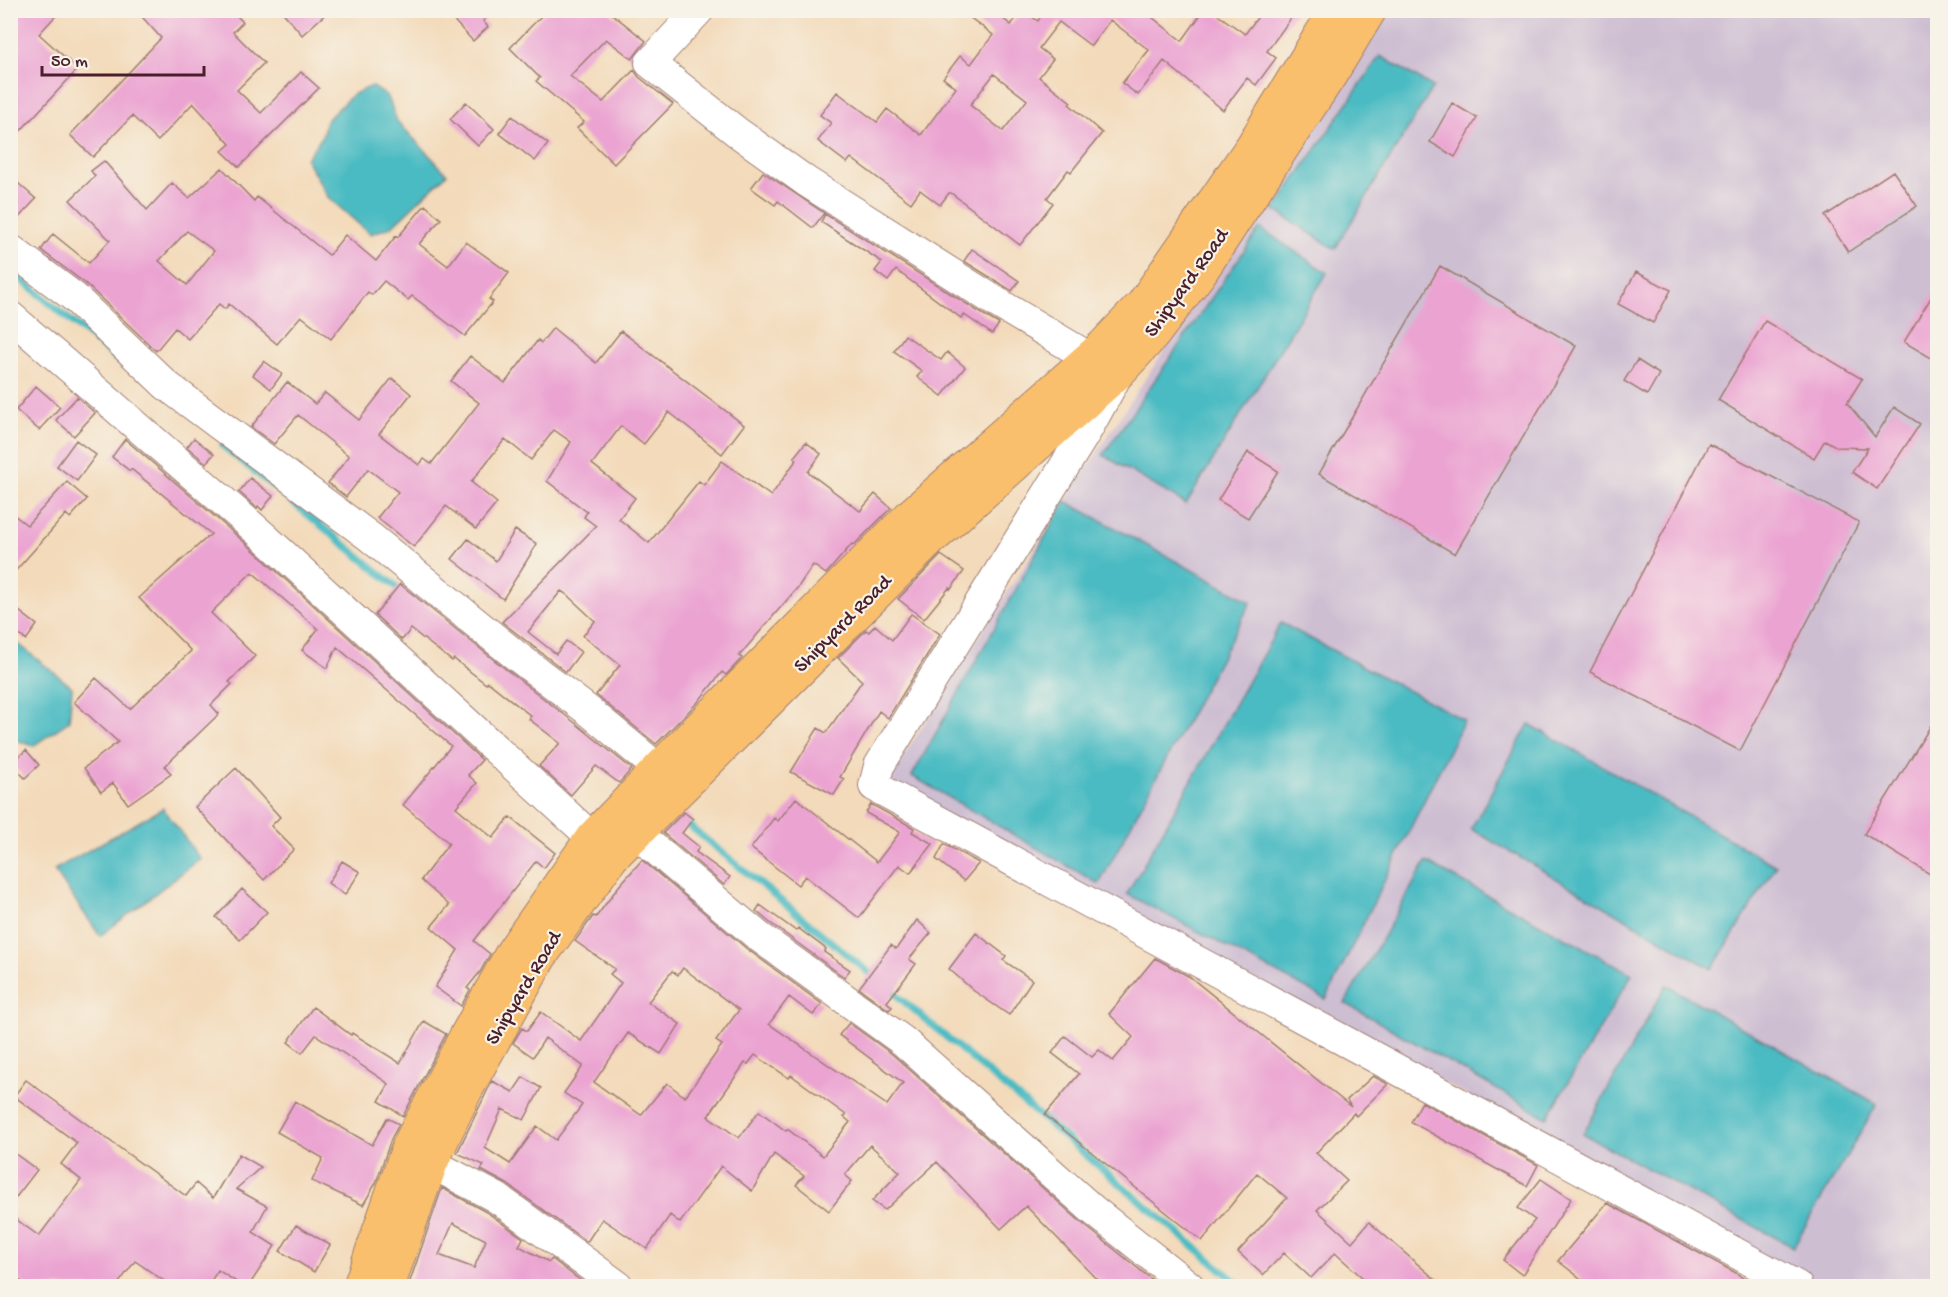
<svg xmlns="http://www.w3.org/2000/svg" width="1948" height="1297" font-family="'Gochi Hand',sans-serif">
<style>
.industrial{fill:#cebed2}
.water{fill:#4cbbc3;stroke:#4b6d77;stroke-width:1.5}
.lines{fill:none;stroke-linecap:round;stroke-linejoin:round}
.stream{stroke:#4cbbc3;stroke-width:7}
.building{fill:#eba4d2;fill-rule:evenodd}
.minor-casing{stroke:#9e7c72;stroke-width:32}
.major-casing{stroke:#9e7c72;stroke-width:35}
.minor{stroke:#fff;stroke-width:30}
.major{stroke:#f9bf6d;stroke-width:33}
.labels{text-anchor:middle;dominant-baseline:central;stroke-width:4.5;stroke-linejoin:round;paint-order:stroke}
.street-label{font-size:21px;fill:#4a1f2b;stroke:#f7f3e8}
</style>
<rect width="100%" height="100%" fill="#f7f3e8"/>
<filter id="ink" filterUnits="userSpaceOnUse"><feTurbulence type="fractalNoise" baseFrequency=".0167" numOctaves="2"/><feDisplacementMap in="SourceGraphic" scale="12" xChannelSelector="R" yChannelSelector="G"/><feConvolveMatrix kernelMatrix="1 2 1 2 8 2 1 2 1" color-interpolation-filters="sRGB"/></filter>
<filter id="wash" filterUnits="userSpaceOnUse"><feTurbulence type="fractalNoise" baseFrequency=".008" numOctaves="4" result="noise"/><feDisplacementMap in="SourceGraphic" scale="24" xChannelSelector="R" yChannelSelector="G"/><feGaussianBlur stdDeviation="1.35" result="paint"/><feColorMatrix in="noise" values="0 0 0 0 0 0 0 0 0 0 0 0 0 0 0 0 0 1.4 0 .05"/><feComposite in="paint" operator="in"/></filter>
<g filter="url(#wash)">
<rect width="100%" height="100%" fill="#f3daba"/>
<!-- industrial -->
<path class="industrial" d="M1384,11H1937V1286H1817L1450,1086L885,785L1065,501L1299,146Z"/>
<!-- water -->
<path class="water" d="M1380,56L1433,87L1335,249L1274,210Z
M372,86L388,97L397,121L447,174L391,227L370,234L328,197L306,159L322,137L326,121L352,95Z
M1260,228L1327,273L1186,504L1103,455Z
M1065,501L1251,602L1099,884L912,776Z
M1281,623L1464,720L1326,999L1127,894Z
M11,638L72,687L69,721L33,746L11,738Z
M1529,724L1776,866L1712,969L1471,829Z
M163,808L200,859L100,936L54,870Z
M1426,862L1632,974L1547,1118L1345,1003Z
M1666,985L1877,1104L1793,1247L1583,1134Z"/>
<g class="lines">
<!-- stream -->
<path class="stream" d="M10,270L124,365
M223,446L403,592
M681,819L877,979
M888,988L1241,1286"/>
</g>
<g id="blocks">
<!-- building -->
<path class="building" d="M10,10H61L39,34L78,69L10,142Z
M136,10H231L243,22L233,32L264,63L237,90L261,113L301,72L319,88L239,167L222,151L230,144L193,103L158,141L132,116L93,157L70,135L161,38Z
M281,10H330L302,35Z
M444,10H495L483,21L488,27L473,41Z
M547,10H607L646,41L632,59L606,39L570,76L603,102L634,70L639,77L673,104L614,164L577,128L584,122L536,81L540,78L510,48Z
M960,10H992L1011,25L1022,10L1038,21L1044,10H1143L1182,41L1204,10H1211L1245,34L1263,10H1297L1267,51L1276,58L1256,85L1247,78L1223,110L1164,61L1138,95L1122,83L1149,50L1110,20L1091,46L1059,22L1039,48L1053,59L1039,77L1071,102L1069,104L1102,133L1071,172L1068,170L1047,198L1053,203L1020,245L951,193H949L940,205L920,190L911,203L851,158L847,163L818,141L831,123L820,115L837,92L877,122L887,109L921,135L956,88L943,78L960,56L971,64L993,35ZM994,74L1027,100L1003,131L970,105Z
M466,102L494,129L478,146L450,119Z
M1452,103L1477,118L1455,157L1430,142Z
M512,116L548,144L535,161L499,133Z
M104,161L147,210L172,183L189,198L222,168L254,201L257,197L329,255L345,235L376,261L396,236L398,237L425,205L441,219L419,244L448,266L466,242L509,273L489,299L493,302L465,336L412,296L408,300L384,281L372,295L368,292L331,339L301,316L277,344L229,304L225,309L219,304L188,339L175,328L156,351L86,284L41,250L53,234L89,263L110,240L70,200L95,176L91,171ZM187,231L214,251L187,285L159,261Z
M1893,171L1917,206L1848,252L1825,216Z
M763,172L824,213L813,228L778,201L775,205L751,188Z
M10,176L36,199L10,227Z
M825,214L992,320L999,324L992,334L963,314L961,318L896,270L888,281L875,271L882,262L821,222Z
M972,249L1019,281L1012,291L964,261Z
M1440,266L1576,346L1455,554L1319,474Z
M1636,272L1671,290L1653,323L1618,304Z
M1938,286V362L1904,342Z
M1765,321L1862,379L1847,403L1875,437L1894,407L1920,424L1877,489L1852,472L1868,448L1837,447L1825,440L1814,458L1718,400Z
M553,328L596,363L621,331L744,425L722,454L669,412L644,444L621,426L592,464L635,498L619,519L649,543L699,481L704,485L722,461L771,496L797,459L794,457L806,442L821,454L808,472L860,511L875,494L891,508L854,545L852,544L826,574L813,565L798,587L739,656L742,658L726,675L722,672L698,702L656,744L596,695L620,665L583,636L595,621L566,594L561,591L528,632L556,654L566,641L581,652L566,672L502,622L596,526L584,517L587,512L547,481L571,442L554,430L531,460L505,439L471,482L497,503L476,529L446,506L414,547L377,518L398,492L368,469L346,497L328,483L349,456L298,415L274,444L251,427L287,382L315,404L325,393L359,420L392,378L411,394L379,434L419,465L424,459L431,464L479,403L451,381L470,356L505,383L538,340L541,343Z
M905,335L941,360L947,352L965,367L942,396L917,377L922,371L894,351Z
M1637,360L1659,374L1647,395L1624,381Z
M264,361L282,374L271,389L253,375Z
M36,386L60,407L39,430L16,410Z
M77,397L95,413L74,436L56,420Z
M194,438L214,454L206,463L187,447Z
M125,439L250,547L482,760L468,775L477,783L456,807L493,838L510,817L555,853L544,868L536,861L474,941L490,954L480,972L467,988L470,990L461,1006L435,987L458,950L431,927L449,905L421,880L449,843L403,805L451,746L337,647L327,668L302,650L318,629L252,572L211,613L255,656L229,682L232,684L211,705L219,714L165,766L171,774L128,804L113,783L101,792L84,768L118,742L74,702L96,678L130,709L191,651L139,598L211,534L131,469L130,471L112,457Z
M76,440L96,455L77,481L57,466Z
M1709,444L1859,522L1740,751L1590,672Z
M1248,452L1278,471L1248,518L1218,500Z
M250,478L273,496L262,510L258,506L257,508L239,492Z
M67,482L87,499L70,518L66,514L10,577V512L27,525Z
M515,530L537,544L503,599L452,559L468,539L496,561Z
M941,555L964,571L951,589L949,588L924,619L898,599Z
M400,584L503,667L579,726L632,769L619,783L596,766L571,795L539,766L560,743L529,719L531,716L488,682L486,684L454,659L452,661L411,629L402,640L375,615Z
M10,604L37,625L26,640L10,628Z
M911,614L940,634L888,718L879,711L840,777L844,779L834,795L791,772L818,728L826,733L862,681L838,658L866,630L869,632L875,625L892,640Z
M1938,714V879L1864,834Z
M26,750L39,765L25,778L11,764Z
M236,768L280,817L271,826L294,849L264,880L195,807Z
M796,798L877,862L900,832L866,813L871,804L914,828L912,832L933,844L910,873L899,865L859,918L805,876L798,885L751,848L774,818L778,821Z
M684,812L693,819L682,833L699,847L696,852L730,877L724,885L663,833Z
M944,844L979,863L964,881L936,859Z
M642,860L747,949L822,1004L813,1015L789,997L769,1024L887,1105L903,1083L839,1035L849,1023L892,1054L1082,1223L1161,1287H1105L1026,1206L1001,1229L937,1162L885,1210L872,1201L900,1172L870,1145L845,1175L852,1181L829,1211L796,1185L804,1176L774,1154L752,1191L721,1166L680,1223L670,1215L647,1249L602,1219L587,1242L507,1184L481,1170L484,1165L457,1153L492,1081L513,1092L523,1077L541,1088L524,1120L502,1109L485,1148L510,1164L537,1126L556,1140L582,1105L564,1093L583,1066L545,1038L533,1057L513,1043L522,1028L527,1031L541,1012L581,1041L621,983L610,974L615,969L575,941L593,916L596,917L619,886ZM683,968L739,1010L716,1041L722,1045L685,1097L667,1083L641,1115L594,1082L628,1033L661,1054L680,1024L648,1002L672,971L678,975ZM755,1055L789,1078L791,1075L846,1115L844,1117L850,1122L823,1156L787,1129L786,1131L759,1111L739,1138L708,1116L745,1063L748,1064Z
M342,861L360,872L345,895L328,883Z
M242,889L267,912L240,940L216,917Z
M760,905L796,931L798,928L826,949L824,952L850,970L844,977L769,922L756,911Z
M917,920L931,933L909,959L916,964L887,1002L892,1007L889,1010L859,988L891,945L896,949Z
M976,933L1006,956L1003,960L1032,980L1009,1015L974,991L949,969Z
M1155,958L1190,977L1351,1107L1347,1100L1373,1076L1388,1084L1356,1116L1354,1113L1316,1153L1347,1181L1317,1210L1352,1242L1369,1222L1444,1287H1356L1363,1278L1335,1253L1311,1278L1284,1253L1263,1275L1238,1252L1287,1198L1257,1173L1202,1241L1045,1115L1079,1074L1052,1053L1065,1036L1092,1057L1099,1050L1113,1061L1133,1037L1109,1014Z
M313,1007L351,1035L352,1033L400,1063L424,1021L446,1034L403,1116L379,1101L389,1084L316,1035L302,1053L288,1042Z
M26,1080L186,1196L196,1183L213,1198L239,1154L261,1167L236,1189L267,1206L253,1232L275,1246L248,1287H244L218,1270L207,1287H173L135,1261L116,1287H29L10,1273V1215L39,1236L81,1180L61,1164L77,1143L14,1096Z
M295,1101L372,1145L387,1118L399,1124L391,1139L376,1183L363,1205L312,1181L323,1158L277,1132Z
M1422,1102L1538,1165L1527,1186L1411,1122Z
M10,1150L37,1170L10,1205Z
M1541,1179L1571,1199L1522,1275L1503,1260L1535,1220L1518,1208Z
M442,1188L488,1213L523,1238L519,1246L549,1262L552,1259L589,1287H408ZM453,1223L486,1240L474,1268L439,1255Z
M1607,1203L1736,1273L1755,1287H1592L1558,1261Z
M296,1225L330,1245L314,1272L280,1251Z"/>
</g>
</g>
<g filter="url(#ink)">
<use href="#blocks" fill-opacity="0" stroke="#9e7c72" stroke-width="1.5"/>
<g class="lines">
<defs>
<path id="minor" d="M699,10L650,63L737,132L807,182L1001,305L1090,358L1119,372L1087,430L879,766L874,786L1797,1286
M10,249L74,297L166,385L370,537L514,654L590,712L677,784
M10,316L261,534L611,855
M636,833L758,936L903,1041L1093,1210L1189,1286
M431,1163L497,1198L618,1286"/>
<path id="major" d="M360,1286L409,1145L467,1034L513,951L592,838L676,751L911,515L1102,347L1143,304L1253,145L1336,10
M388,1286L431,1163L466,1090L540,957L612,857L929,541L1119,372L1153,335L1200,273L1331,74L1370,10"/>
</defs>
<!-- minor casing -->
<use href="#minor" class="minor-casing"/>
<!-- major casing -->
<use href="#major" class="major-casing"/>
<!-- minor -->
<use href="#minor" class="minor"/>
<!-- major -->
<use href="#major" class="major"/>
</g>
</g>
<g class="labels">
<!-- street labels -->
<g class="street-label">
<text transform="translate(1188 284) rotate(-54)">Shipyard Road</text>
<text transform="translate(844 625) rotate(-45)">Shipyard Road</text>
<text transform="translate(525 989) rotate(-59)">Shipyard Road</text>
</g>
</g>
<!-- margin -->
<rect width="1948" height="1297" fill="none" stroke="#f7f3e8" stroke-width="36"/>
<!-- scale -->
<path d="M42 66v9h162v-9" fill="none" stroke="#4a1f2b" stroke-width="3"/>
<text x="51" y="66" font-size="18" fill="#4a1f2b" stroke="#f7f3e8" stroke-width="4.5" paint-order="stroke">50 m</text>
</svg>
